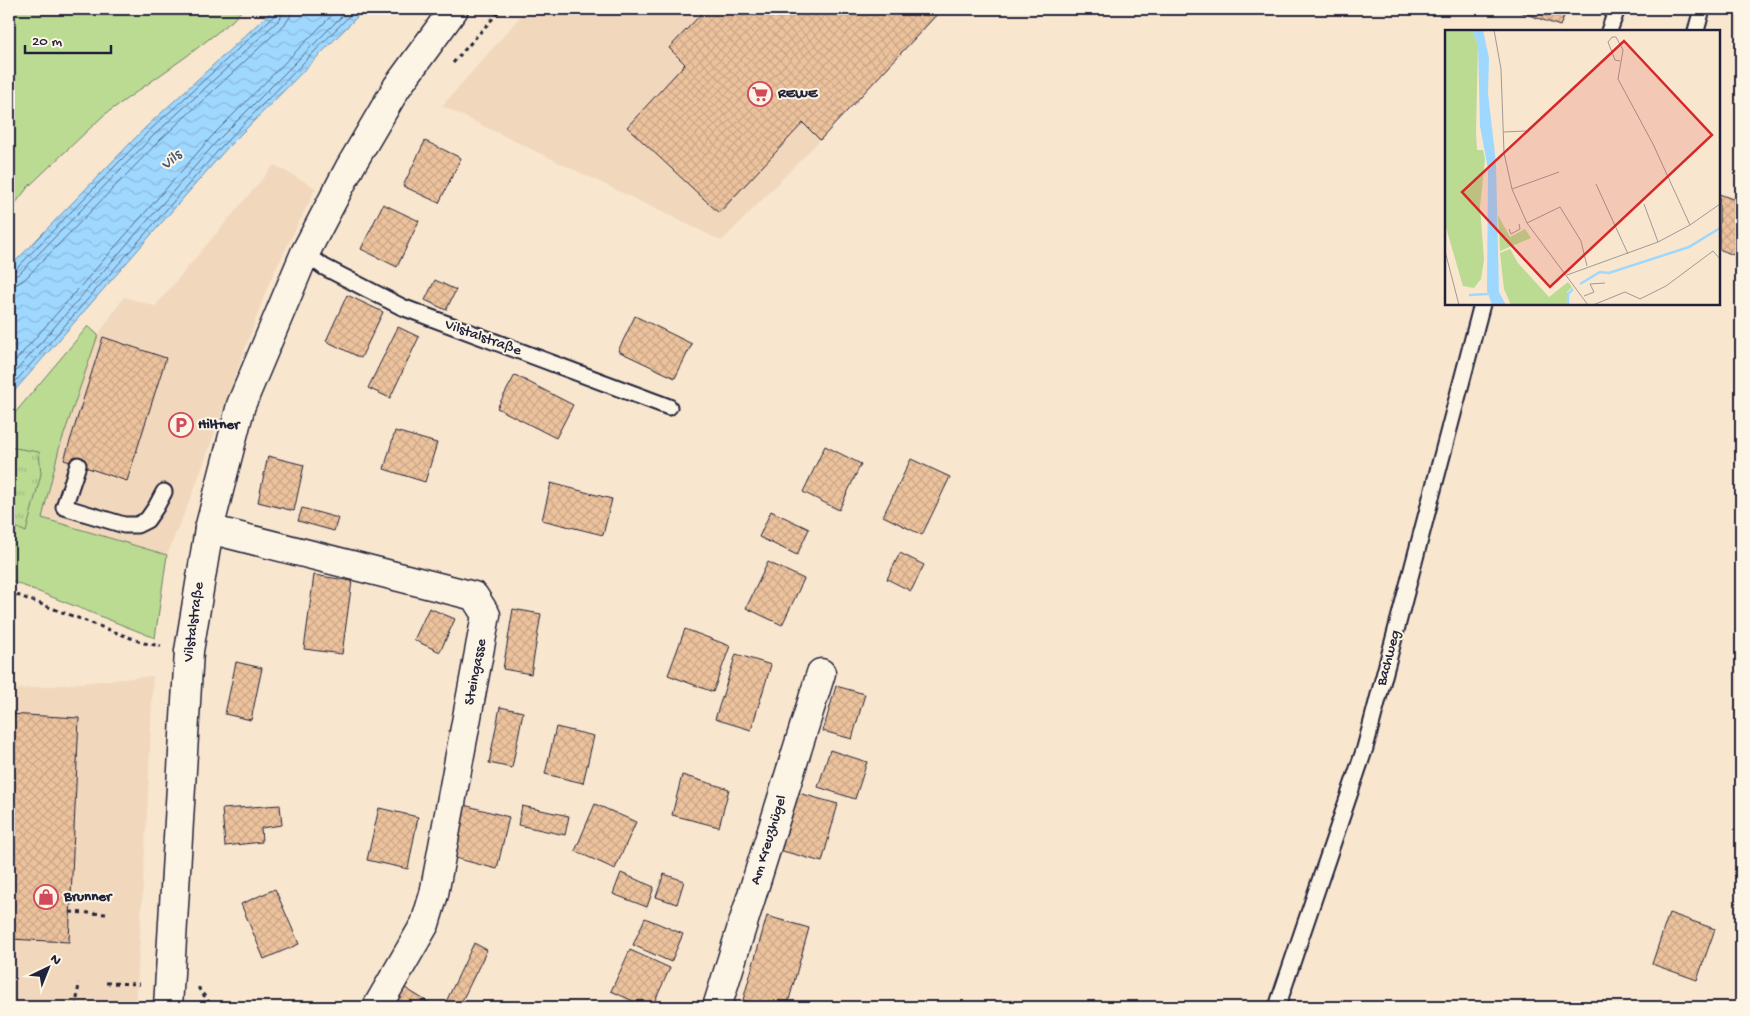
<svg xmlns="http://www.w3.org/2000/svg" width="1750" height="1016" font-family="'Gochi Hand',sans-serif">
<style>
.built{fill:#f1d8bd}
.green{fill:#bbda92;stroke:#6e7e66}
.park{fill:url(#park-tufts);stroke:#6e7e66}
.water{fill:url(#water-waves);stroke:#6d8fb1}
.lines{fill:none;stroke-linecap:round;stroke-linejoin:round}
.shore{stroke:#546b89;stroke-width:1}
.building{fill:url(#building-cross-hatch);stroke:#22223b}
.lane-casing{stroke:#22223b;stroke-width:19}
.street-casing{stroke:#22223b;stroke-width:31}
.secondary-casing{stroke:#22223b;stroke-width:31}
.path{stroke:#22223b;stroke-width:3;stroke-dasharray:4 4;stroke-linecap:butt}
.lane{stroke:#fcf5e5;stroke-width:15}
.street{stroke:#fcf5e5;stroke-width:28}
.secondary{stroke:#fcf5e5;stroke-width:28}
.labels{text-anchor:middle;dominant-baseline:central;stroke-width:4;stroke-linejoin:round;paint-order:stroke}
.poi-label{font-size:15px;font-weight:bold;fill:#22223b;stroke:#fcf5e5;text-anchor:start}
.street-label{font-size:15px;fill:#22223b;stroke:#fcf5e5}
.water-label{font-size:16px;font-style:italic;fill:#485976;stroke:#fcf5e5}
.inset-river{fill:none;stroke:#9fd8ff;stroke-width:2.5}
.inset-road{fill:none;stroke:#a29894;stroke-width:1}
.view{fill:#d62828;fill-opacity:0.15;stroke:#d62828;stroke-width:2.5}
.inset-edge{fill:none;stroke:#22223b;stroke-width:2.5}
</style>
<defs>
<pattern id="park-tufts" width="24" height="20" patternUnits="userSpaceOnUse" patternTransform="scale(1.25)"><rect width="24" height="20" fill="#bbda92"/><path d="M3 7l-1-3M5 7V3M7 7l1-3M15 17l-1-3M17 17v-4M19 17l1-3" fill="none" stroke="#a0bb7f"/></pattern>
<pattern id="water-waves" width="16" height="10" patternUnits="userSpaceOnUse" patternTransform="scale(1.25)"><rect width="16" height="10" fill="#9fd8ff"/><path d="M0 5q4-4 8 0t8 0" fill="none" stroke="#89b9db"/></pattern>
<pattern id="building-cross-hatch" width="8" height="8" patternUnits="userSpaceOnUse" patternTransform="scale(1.25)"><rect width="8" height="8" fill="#edc39d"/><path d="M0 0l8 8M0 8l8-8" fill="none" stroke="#cba788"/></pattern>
</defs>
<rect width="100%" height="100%" fill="#f8e6cf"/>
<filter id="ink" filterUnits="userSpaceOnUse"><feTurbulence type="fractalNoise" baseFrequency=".02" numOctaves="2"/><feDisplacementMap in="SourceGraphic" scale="10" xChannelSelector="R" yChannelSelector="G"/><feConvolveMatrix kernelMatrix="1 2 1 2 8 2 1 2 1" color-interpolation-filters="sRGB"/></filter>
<g filter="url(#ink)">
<!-- built -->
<path class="built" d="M527,9H942L820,140L722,241L442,106Z
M274,165L316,188L269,283L194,490L167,555L42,518L59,449L98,335L124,297L155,306Z
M153,676L148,796L136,1007H9V690Z"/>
<!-- green -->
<path class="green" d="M9,9H243L232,21L187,56L104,115L28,187L9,212Z
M88,326L98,335L59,449L42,518L167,555L155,638L9,580V420Z"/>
<!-- park -->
<path class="park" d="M9,447L39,452L41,474L26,532L9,524Z"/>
<!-- water -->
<path class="water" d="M274,9H362L357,17L227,148L9,397V268L146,127Z"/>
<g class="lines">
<!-- shore -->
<path class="shore" d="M9,271L15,270L149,131L276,14L277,9
M9,278L19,274L153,136L280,19L284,9
M9,285L17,284L24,280L159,141L285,24L290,17L291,9
M9,368L213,135L338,9
M9,379L218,140L349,9
M9,389L223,145L356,9"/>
</g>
<!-- building -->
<path class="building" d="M706,9H942L820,140L803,123L719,213L627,127L685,64L669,48Z
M1512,9H1567L1560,26Z
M425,141L461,158L439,203L403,186Z
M1719,194L1741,202V258L1719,249Z
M383,204L419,221L397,267L361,249Z
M435,280L456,290L446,310L425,300Z
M347,295L383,312L361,358L326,341Z
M635,316L692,344L675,378L618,351Z
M398,327L419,337L390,398L368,388Z
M103,337L166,358L127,481L64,460Z
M515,375L573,405L556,438L497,408Z
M395,431L437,443L425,482L384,469Z
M825,446L861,464L839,510L803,492Z
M268,456L304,465L294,511L258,502Z
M911,459L950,477L922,535L883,516Z
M551,483L612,499L603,535L542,520Z
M302,508L338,518L334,531L298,521Z
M771,511L809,529L797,555L759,537Z
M900,553L924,565L911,591L887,579Z
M768,562L804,579L782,625L746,608Z
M314,575L352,581L342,654L304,649Z
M429,608L455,619L440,652L414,640Z
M513,609L541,614L531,674L503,669Z
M685,629L730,646L713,692L668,675Z
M736,654L771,665L751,730L715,719Z
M236,662L262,668L251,720L225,714Z
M836,686L865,694L852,739L823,731Z
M500,707L523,712L512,768L489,763Z
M9,714L79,718L69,942L9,939Z
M556,727L594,736L583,783L545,774Z
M830,750L867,762L855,799L818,787Z
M682,775L729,789L719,827L672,815Z
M795,792L838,804L822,862L779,850Z
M595,804L636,822L615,869L575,851Z
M280,805L282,825L261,828L262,842L225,846L222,809Z
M464,805L509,817L497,869L451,857Z
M522,806L569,816L565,835L518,825Z
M379,808L418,817L408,869L367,860Z
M621,873L654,887L647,907L613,894Z
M664,874L684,881L677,904L656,897Z
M275,889L299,944L264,959L241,904Z
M1669,913L1715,929L1697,980L1652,964Z
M767,916L809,928L787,1007H768L743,1000Z
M645,918L683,934L671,962L633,945Z
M474,943L487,950L459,1007H453L445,1004Z
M630,950L670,968L652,1007H646L611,991Z
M405,988L436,1007H392Z"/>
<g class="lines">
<defs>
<path id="lane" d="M1609,31L1617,9
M1696,31L1702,9
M305,253L324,267L402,307L669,407
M78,465L64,507L124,525H137L147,520L156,507L164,492
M1277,1007L1365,748L1482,304"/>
<path id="street" d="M209,529L474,596L486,615L434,894L425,924L377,1007
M717,1007L821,673"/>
<path id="secondary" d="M168,1007L189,651L209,529L241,405L305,253L350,167L397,87L454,9"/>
</defs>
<!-- lane casing -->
<use href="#lane" class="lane-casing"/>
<!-- street casing -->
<use href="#street" class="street-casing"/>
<!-- secondary casing -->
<use href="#secondary" class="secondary-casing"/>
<!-- path -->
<path class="path" d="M453,63L501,9
M9,592L144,643L161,646
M70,912L107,914
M106,983L140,984
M199,987V989L213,1007
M76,1007L79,983"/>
<!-- lane -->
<use href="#lane" class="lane"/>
<!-- street -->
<use href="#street" class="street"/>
<!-- secondary -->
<use href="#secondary" class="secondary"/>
</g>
</g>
<!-- icons -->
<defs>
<symbol id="supermarket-ring" viewBox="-11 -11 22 22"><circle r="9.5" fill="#fcf5e5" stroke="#d1495b" stroke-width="1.5"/><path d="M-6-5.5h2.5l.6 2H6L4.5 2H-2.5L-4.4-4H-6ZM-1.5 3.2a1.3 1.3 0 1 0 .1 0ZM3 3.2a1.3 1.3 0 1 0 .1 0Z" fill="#d1495b"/></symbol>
<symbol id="parking-ring" viewBox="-11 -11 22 22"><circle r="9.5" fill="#fcf5e5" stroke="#d1495b" stroke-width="1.5"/><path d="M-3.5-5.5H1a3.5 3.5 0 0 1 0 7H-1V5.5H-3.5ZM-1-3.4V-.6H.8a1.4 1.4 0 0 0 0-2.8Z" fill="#d1495b"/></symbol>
<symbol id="shop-ring" viewBox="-11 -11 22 22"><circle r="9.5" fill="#fcf5e5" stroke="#d1495b" stroke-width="1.5"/><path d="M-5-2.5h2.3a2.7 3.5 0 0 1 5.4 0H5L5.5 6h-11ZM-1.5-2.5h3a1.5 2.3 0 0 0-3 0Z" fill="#d1495b"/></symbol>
</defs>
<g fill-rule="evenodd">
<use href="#supermarket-ring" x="746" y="80" width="28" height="28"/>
<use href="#parking-ring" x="167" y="411" width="28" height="28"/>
<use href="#shop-ring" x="32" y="883" width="28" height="28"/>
</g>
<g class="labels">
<!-- poi labels -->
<g class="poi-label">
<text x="778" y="94">REWE</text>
<text x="198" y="425">Hiltner</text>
<text x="64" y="897">Brunner</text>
</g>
<!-- street labels -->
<g class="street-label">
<text transform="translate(483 338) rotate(20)">Vilstalstraße</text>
<text transform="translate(194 622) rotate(-82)">Vilstalstraße</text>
<text transform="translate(1389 658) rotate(-75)">Bachweg</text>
<text transform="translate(476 672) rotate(-79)">Steingasse</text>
<text transform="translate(769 840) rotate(-73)">Am Kreuzhügel</text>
</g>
<!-- water labels -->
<g class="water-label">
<text transform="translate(172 161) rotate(-41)">Vils</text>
</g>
</g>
<!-- overview -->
<g transform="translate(1445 30)">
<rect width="275" height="275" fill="#f8e6cf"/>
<path d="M0,0H27L33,14L31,101L32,120H38L40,129L35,177L39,229L36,249L29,258L18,256L0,194ZM53,185L65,207L80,199L86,208L55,221Z" fill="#bbda92"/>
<path d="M65,219L73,233L104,267L123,252L127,257L122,262V275H66L59,259L55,223Z" fill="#bbda92"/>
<path d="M27,0H38L44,28L43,63L51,133L54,262L61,275H47L42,261L43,139L35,96L33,14Z" fill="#9fd8ff"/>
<path class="inset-river" d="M135,254L155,242L164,243L244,217L275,198M24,265L43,264M123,275V264L128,259"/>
<path class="inset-road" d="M49,0L56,39L59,123L67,159L82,193L143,275M175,31L170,30L163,12L167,7H171L178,20L173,49L208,114L245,195M58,102L81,101M151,154L183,224M67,159L114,142M199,174L213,212M82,193L115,177L136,211L142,236M64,199L66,204L75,199L74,194M0,221L14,275M122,245L213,212L245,195L275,174M139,266L149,262L145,254L160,253M148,275L180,262L195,269L221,256L268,221L275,229"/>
<path class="view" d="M179,11L267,105L105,257L17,162Z"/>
<rect width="275" height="275" class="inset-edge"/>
</g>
<!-- margin -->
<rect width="1750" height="1016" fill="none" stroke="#fcf5e5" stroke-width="30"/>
<rect x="15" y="15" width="1720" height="986" fill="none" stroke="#22223b" stroke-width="2" filter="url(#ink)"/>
<!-- north arrow -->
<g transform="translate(48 968) rotate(43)" stroke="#fcf5e5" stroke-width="4" paint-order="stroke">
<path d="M0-4L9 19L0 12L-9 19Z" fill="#22223b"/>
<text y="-8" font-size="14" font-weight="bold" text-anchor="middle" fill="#22223b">N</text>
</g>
<!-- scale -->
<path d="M25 45v8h86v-8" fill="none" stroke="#22223b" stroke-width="2.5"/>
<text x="32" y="45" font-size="15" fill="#22223b" stroke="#fcf5e5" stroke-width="4" paint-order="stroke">20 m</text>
</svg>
